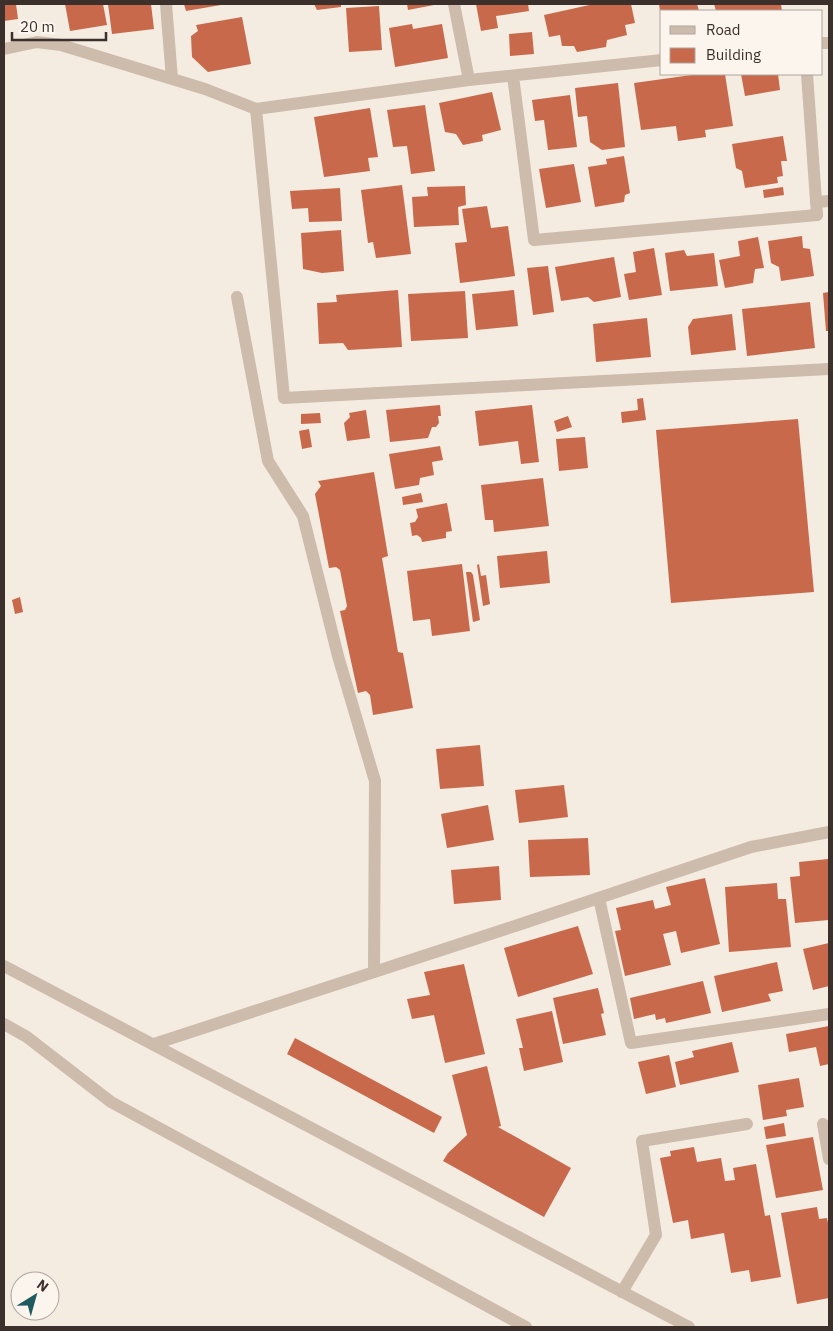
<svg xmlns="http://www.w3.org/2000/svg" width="833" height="1331" font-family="'IBM Plex Sans',sans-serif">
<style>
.building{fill:#c8694b}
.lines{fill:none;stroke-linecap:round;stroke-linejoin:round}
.service{stroke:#cdbbac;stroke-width:12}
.minor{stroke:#cdbbac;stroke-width:12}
.tertiary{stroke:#cdbbac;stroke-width:12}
</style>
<rect width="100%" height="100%" fill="#f4ebe1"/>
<!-- building -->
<path class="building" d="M4,4H16L18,19L4,21Z
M65,4H103L107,25L70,31Z
M108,4H151L154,29L112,34Z
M184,4H221V5L186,11Z
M314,4H341V7L317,10Z
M407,4H433L434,5L408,10Z
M476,4H528L529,11L496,16L498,28L481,31Z
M594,4H631L635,23L625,25L627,35L607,40L606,47L577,52L574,46H562L560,35L549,37L544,15Z
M659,4H697L699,11H660Z
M714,4H781L782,11H716Z
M379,6L382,50L349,52L346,8Z
M242,17L251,64L208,72L192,57L191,36L198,31L196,25Z
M412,24L413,29L442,24L448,58L395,67L389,28Z
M532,32L534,54L510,56L509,34Z
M699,74H725L733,126L705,130L706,137L678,141L676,126L641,130L634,83Z
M741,74H778L780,90L745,96Z
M618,83L625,147L602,150L590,142L587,116L578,117L575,88Z
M492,92L501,130L482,135L483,141L463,145L456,134L445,132L439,103Z
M570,95L577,147L548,150L544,120L535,121L532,100Z
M425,105L435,171L411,174L407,146L393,147L387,110Z
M370,108L378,157L368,158L370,171L324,177L314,117Z
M783,136L787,161H781L783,176L777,177L778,183L745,188L742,171L736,168L732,144Z
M624,156L630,193L625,195L624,202L595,207L588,167L607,164L606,159Z
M574,164L581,202L546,208L539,169Z
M402,185L411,254L376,258L373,242L368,243L361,190Z
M465,186L466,205L458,207L459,225L414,227L412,197L428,196L427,187Z
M783,187L784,195L764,198L763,190Z
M340,188L342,221L309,222L308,208L292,209L290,191Z
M487,206L491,228L508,226L515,276L460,283L455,243L467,242L462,209Z
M341,230L344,271L322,273L303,269L301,233Z
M802,236L803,248L810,249L814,276L781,281L779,267L771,263L768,241Z
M758,237L764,268L755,269L753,283L725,288L719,260L740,256L738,241Z
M654,248L662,295L629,300L624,274L636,272L633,252Z
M684,250L687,256L714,253L718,286L670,291L665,253Z
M614,257L621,297L594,302L588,297L561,301L555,267Z
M548,266L554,312L533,315L527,268Z
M398,290L402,347L348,350L343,343L319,344L317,303L337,302L336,295Z
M514,290L518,326L476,330L472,294Z
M465,291L468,338L411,341L408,294Z
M829,292V331H826L823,293Z
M810,302L815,348L747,356L742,309Z
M732,314L736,350L691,355L688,327L693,319Z
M647,318L651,357L596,362L593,324Z
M643,398L646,420L622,423L621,412L638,410L637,399Z
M440,405L441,416H438L439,423L436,427H432L428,438L390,442L386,410Z
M532,405L539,462L521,464L518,441L479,446L475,411Z
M366,410L370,438L347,441L344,423L350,417L349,413Z
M320,413L321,423L301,424V414Z
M568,416L572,427L557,432L554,421Z
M798,419L814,592L671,603L656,430Z
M309,429L312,447L302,449L299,431Z
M585,437L588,468L559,471L556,439Z
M440,446L443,460L432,462L434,475L420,478L419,485L395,489L389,454Z
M374,472L388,556L382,558L398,652L403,653L413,708L373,715L370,695L366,691L358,693L340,611L345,610L347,606L340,570L336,567L329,568L315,494L321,486L318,481Z
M543,478L549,526L494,532L493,520H485L481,485Z
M421,493L423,502L403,505L402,497Z
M447,503L452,531L446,532V538L422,542L421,538L417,535L412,536L410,523L415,522L418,517L416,509Z
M547,551L550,583L500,588L497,556Z
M462,564L470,631L432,636L430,619L413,621L407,571Z
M479,564L481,576L486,575L490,604L483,606L477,565Z
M466,572H471L473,575L480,620L473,622Z
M20,597L23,612L15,614L12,600Z
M480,745L484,786L440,789L436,749Z
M564,785L568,817L519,823L515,790Z
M488,805L494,840L447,848L441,814Z
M588,838L590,875L530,877L528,840Z
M828,859L829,920L795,923L790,877L800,876L799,862Z
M499,866L501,900L454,904L451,870Z
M705,878L720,944L681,953L676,931L663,934L671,965L625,976L615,931L621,930L616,908L653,900L655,909L671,905L666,887Z
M777,883L778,899H786L791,947L729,952L725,887Z
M578,926L593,974L518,997L504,948Z
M829,943V986L813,990L803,949Z
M777,962L783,991L768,994L771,1001L722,1012L714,976Z
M464,964L485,1054L445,1063L434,1015L412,1019L407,999L430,995L424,972Z
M703,981L711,1013L666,1023L665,1018L656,1020L655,1014L634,1019L630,998Z
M598,988L604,1013L601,1014L606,1035L563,1044L553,998Z
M552,1011L563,1062L524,1071L519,1048H523L516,1019Z
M829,1026V1064L820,1066L816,1047L789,1052L786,1034Z
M295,1038L442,1117L434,1133L287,1054Z
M732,1042L739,1072L680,1085L675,1062L694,1057L692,1051Z
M669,1055L676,1087L646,1094L638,1062Z
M487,1066L501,1126L498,1127L571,1168L544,1217L443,1161L448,1153L467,1135L452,1075Z
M799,1078L804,1107L786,1110L787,1116L763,1120L758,1085Z
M784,1123L786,1136L766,1139L764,1127Z
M813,1137L823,1190L776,1198L766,1145Z
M694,1147L697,1162L721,1158L725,1181L735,1180L733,1168L756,1164L765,1216L770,1215L781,1277L751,1282L749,1270L731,1273L724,1233L691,1239L688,1220L673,1223L660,1158L671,1156L670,1151Z
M817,1207L819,1219L827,1218L829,1228V1298L797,1304L781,1213Z"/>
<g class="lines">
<!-- service -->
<path class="service" d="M454,4L469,80
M807,74L817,215
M237,297L268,461L303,516L338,656L375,781L374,972
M4,1024L27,1037L111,1102L526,1327"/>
<!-- minor -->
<path class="minor" d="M166,4L172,79
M822,43H829
M4,49L37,42L61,45L205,89L256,109L469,80L662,60
M513,76L534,240L817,215
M256,109L284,398L829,369
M816,202L829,201
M599,898L631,1043L829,1014
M154,1044L518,925L751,847L829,832
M823,1124L829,1159
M622,1292L656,1235L642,1141L747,1124"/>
<!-- tertiary -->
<path class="tertiary" d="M4,966L689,1327"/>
</g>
<!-- border -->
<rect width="833" height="1331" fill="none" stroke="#3b302b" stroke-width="10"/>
<!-- legend -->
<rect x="660" y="10" width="162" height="65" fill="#fbf5ee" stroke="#aea6a0"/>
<rect x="670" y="26" width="25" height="8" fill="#cdbbac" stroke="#aea6a0"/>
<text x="706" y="35" font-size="15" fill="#3b302b">Road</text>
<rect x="670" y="48" width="25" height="15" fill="#c8694b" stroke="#aea6a0"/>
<text x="706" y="60" font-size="15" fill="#3b302b">Building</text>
<!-- north arrow -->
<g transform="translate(35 1296) rotate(37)"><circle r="24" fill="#fbf5ee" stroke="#aea6a0"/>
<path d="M0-4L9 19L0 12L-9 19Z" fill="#1f5a5e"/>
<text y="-8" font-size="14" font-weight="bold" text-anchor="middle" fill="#3b302b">N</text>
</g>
<!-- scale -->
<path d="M12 32v8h94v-8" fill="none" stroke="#3b302b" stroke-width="2.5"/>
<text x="20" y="32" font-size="15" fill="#3b302b" stroke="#fbf5ee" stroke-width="4" paint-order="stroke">20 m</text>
</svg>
